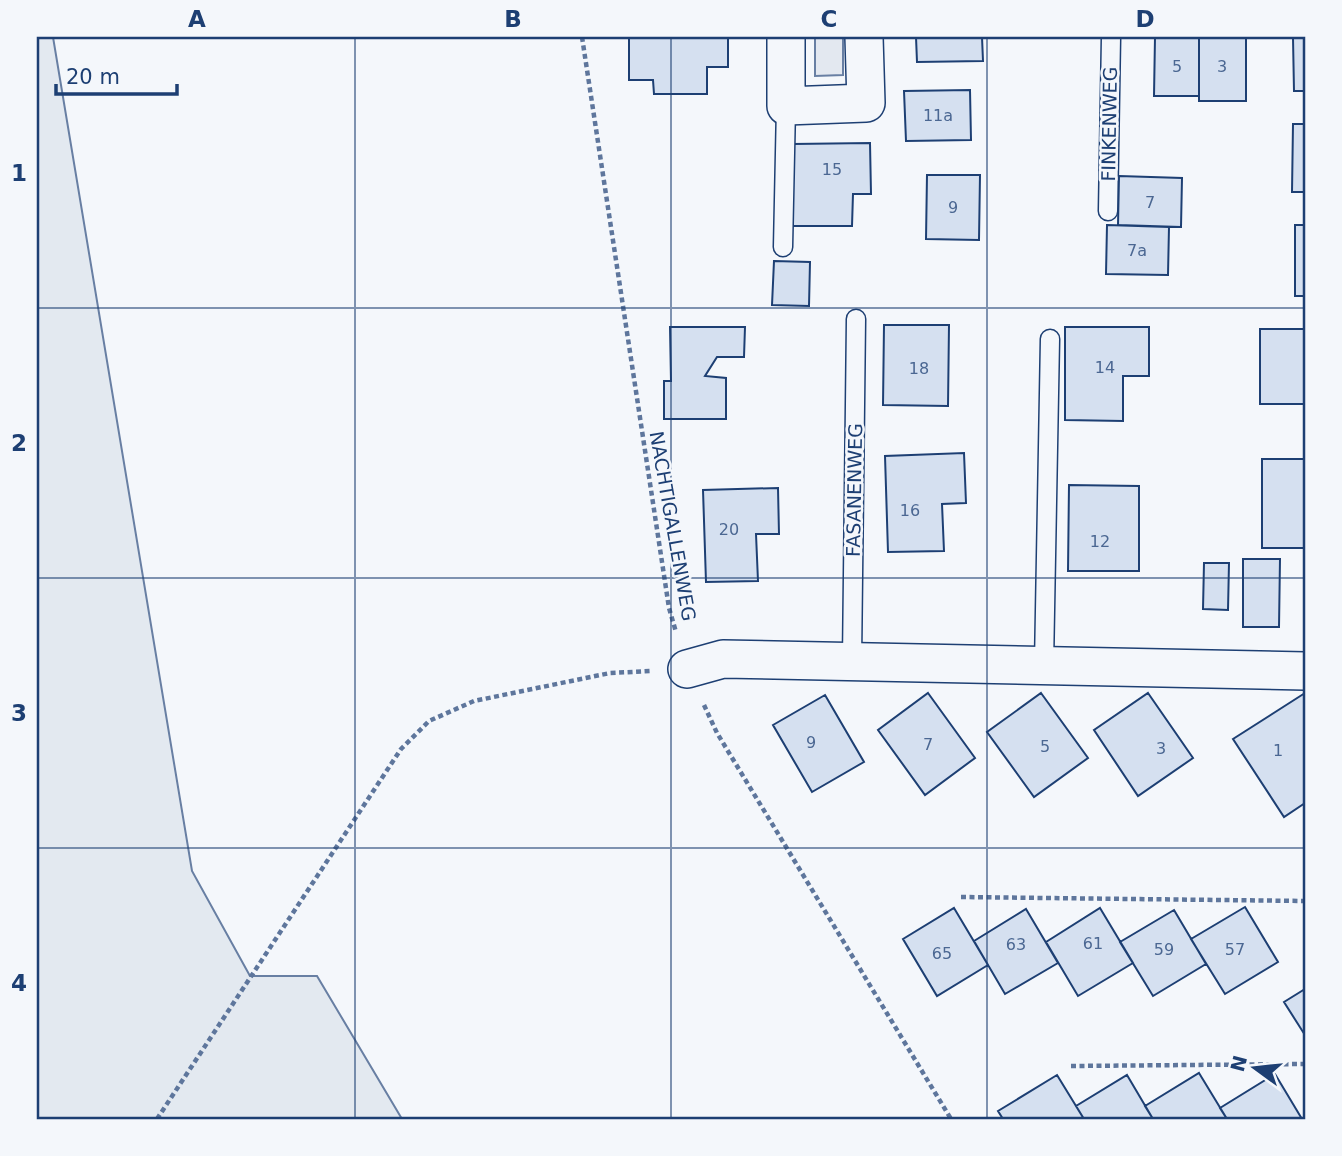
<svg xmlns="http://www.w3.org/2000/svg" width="1342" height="1156" font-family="'DejaVu Sans',sans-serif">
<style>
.green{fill:#e3e9f0;stroke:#687fa3;stroke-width:2}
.parking{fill:#e3e8f0;stroke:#687fa3;stroke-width:2}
.building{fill:#d5e0f0;stroke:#1d3f73;stroke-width:2}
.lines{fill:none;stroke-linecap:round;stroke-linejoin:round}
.service-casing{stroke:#1d3f73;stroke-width:21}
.minor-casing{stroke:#1d3f73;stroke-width:40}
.path{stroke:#5e769c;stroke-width:4.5;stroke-dasharray:5 3.5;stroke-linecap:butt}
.service{stroke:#f4f7fb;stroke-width:18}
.minor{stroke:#f4f7fb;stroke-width:37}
.grid{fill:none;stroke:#1d3f73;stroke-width:2;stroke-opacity:0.55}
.labels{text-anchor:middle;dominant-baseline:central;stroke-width:5;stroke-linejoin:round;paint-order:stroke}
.number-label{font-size:16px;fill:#4b6792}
.street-label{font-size:19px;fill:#1d3f73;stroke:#f4f7fb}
.neatline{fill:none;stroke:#1d3f73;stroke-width:2.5}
.grid-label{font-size:23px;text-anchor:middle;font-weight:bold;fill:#1d3f73}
</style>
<rect width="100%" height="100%" fill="#f4f7fb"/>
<!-- green -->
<path class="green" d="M37,37H53L192,871L250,976H317L402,1119H37Z"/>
<!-- parking -->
<path class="parking" d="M815,37H843V75L815,76Z"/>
<!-- building -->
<path class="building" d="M629,37H728V67H707V94H654L653,80H629Z
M916,37H982L983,61L917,62Z
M1155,37H1199V96H1154Z
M1199,37H1246V101H1199Z
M1293,38H1305V91H1294Z
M970,90L971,140L906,141L904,91Z
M1293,124H1305V192H1292Z
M870,143L871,194H853L852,226H793V144Z
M927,175H980L979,240L926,239Z
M1119,176L1182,178L1181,227L1118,225Z
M1107,225L1169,227L1168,275L1106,274Z
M1295,225H1305V296H1295Z
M774,261L810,262L809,306L772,305Z
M884,325H949L948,406L883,405Z
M670,327H745L744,357H717L705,376L726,378V419H664V381H671Z
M1065,327H1149V376H1123V421L1065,420Z
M1260,329H1305V404H1260Z
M964,453L966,503L942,504L944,551L888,552L885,456Z
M1262,459H1305V548H1262Z
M1069,485L1139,486V571H1068Z
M778,488L779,534H756L758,581L706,582L703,490Z
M1243,559H1280L1279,627H1243Z
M1204,563H1229L1228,610L1203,609Z
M928,693L975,758L925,795L878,730Z
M1041,693L1088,758L1034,797L987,732Z
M1148,693L1193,758L1138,796L1094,730Z
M1305,693V803L1284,817L1233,739Z
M825,695L864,762L812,792L773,725Z
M1245,907L1278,962L1225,994L1191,939Z
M954,908L988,965L937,996L903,939Z
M1100,908L1133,963L1078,996L1046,942Z
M1026,909L1058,963L1005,994L974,941Z
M1174,910L1206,964L1153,996L1120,942Z
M1305,989V1030L1303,1032L1284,1002Z
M1199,1073L1227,1119H1153L1145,1106Z
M1275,1074L1302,1119H1227L1220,1108Z
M1057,1075L1084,1119H1003L998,1111Z
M1127,1075L1153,1119H1084L1076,1106Z"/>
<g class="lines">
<defs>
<path id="service" d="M1108,211L1111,37
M783,247L786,106
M852,661L856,319
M1044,665L1050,339"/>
<path id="minor" d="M786,37V106L866,103L864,37
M687,669L723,659L1305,671"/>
</defs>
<!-- service casing -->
<use href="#service" class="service-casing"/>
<!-- minor casing -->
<use href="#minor" class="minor-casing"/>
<!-- path -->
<path class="path" d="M582,37L669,608L676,632
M704,705L717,733L951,1119
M961,897L1305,901
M1071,1066L1305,1064
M157,1119L401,749L429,721L474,701L610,673L651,671"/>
<!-- service -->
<use href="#service" class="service"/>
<!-- minor -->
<use href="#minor" class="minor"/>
</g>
<!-- grid -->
<path class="grid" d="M355,37V1119M671,37V1119M987,37V1119M37,308H1305M37,578H1305M37,848H1305"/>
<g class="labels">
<!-- number labels -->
<g class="number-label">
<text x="1177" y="66">5</text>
<text x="1222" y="66">3</text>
<text x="938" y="115">11a</text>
<text x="832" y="169">15</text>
<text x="1150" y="202">7</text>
<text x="953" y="207">9</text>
<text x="1137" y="250">7a</text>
<text x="1105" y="367">14</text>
<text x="919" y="368">18</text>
<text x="910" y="510">16</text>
<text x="729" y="529">20</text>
<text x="1100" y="541">12</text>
<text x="811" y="742">9</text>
<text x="928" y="744">7</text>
<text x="1045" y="746">5</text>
<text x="1161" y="748">3</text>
<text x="1278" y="750">1</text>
<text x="1093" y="943">61</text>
<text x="1016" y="944">63</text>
<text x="1164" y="949">59</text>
<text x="1235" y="949">57</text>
<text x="942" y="953">65</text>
</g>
<!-- street labels -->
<g class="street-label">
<text transform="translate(1109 124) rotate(-89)">FINKENWEG</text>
<text transform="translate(854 490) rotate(-89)">FASANENWEG</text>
<text transform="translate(673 526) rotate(80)">NACHTIGALLENWEG</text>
</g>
</g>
<!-- border -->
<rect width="1342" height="1156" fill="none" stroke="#f4f7fb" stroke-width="77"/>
<!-- north arrow -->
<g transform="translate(1255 1068) rotate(285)" stroke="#f4f7fb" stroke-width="5" paint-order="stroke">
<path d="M0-5L12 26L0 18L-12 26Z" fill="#1d3f73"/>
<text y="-10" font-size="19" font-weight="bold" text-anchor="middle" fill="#1d3f73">N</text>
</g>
<!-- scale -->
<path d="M56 84v10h121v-10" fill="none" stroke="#1d3f73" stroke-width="3.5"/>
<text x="66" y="84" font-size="21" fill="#1d3f73" stroke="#f4f7fb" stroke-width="5" paint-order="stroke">20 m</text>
<rect x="38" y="38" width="1266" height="1080" class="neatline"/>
<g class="grid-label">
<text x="197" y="27">A</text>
<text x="513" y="27">B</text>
<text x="829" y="27">C</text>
<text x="1145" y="27">D</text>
<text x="19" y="181">1</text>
<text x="19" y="451">2</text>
<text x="19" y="721">3</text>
<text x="19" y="991">4</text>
</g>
</svg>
